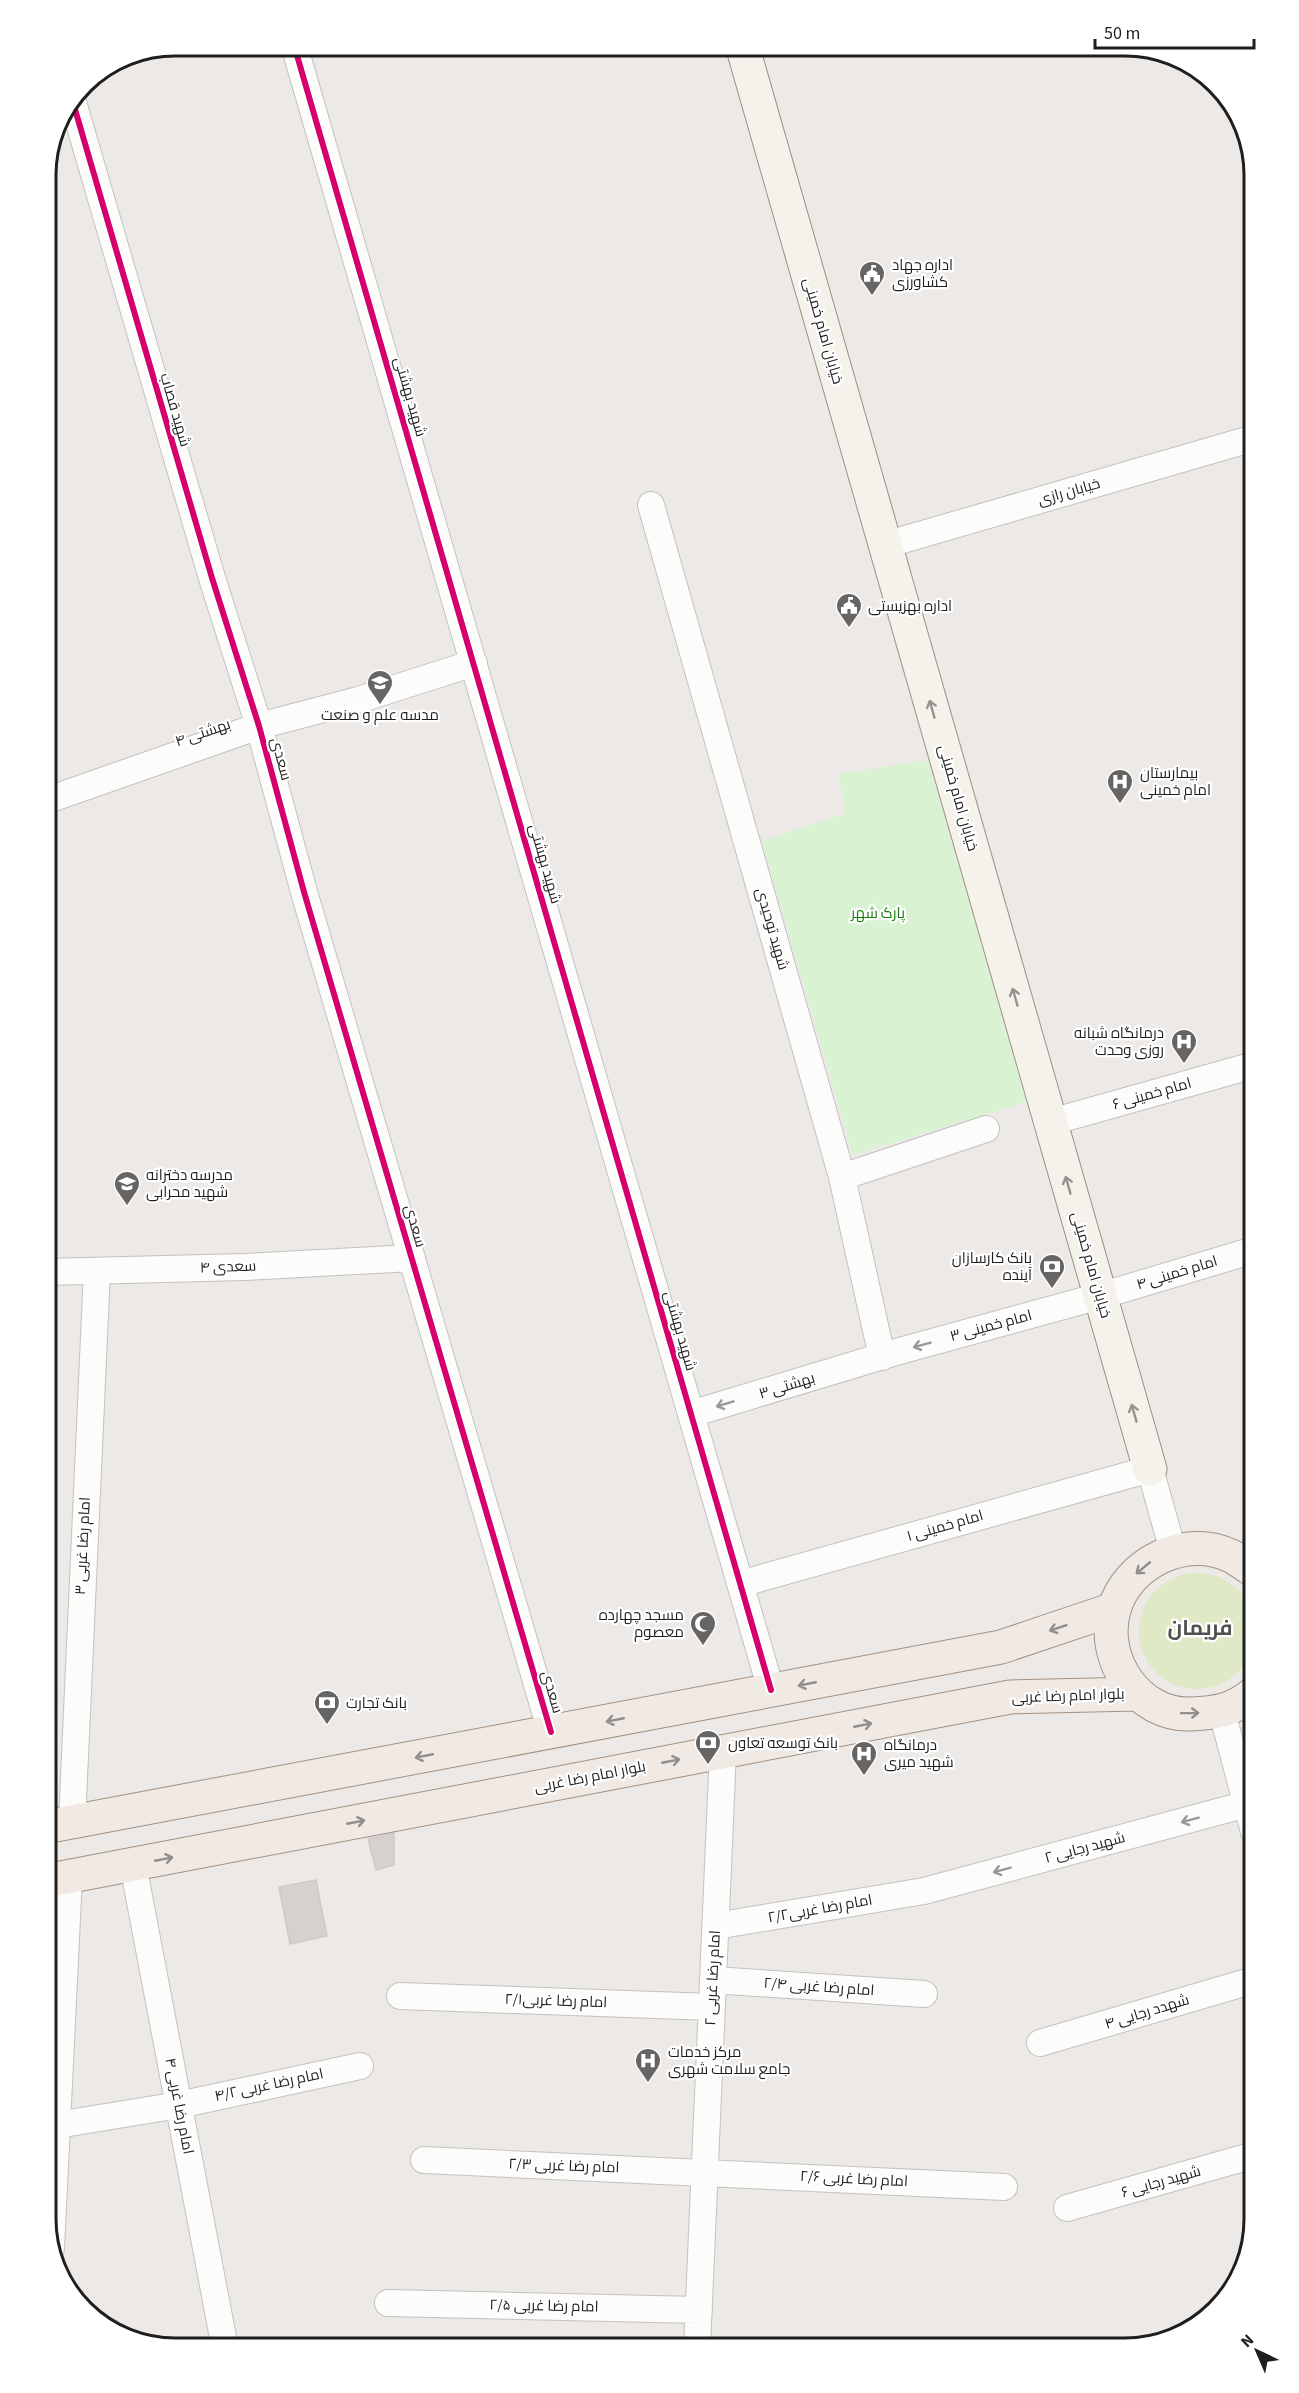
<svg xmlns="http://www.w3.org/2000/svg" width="1299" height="2393" font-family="'Source Sans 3',Cairo,sans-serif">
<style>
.grass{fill:#dfe9c5}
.park{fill:#d8f2d2}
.building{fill:#d5d1cf;stroke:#cfcac8;stroke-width:1.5}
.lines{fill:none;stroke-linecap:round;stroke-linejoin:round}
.street-casing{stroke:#c3c2c1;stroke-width:28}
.secondary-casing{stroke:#97937e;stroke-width:35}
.primary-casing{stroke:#a39283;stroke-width:35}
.street{stroke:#fcfcfb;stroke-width:26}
.secondary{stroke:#f4f2ea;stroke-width:33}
.primary{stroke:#f0e9e4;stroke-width:33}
.cycleway-casing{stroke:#fff;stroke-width:10}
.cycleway{stroke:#d6006c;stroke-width:6}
.oneway{stroke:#94938e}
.oneway2{stroke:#989898}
.oneway3{stroke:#928e8b}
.labels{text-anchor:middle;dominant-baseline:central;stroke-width:4.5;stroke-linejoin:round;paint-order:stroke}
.poi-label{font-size:15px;fill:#1e1e1e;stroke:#fff;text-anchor:start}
.street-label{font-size:15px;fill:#1e1e1e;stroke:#fff}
.park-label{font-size:15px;fill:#177d0b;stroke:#fff}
.district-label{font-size:21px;font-weight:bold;fill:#515151;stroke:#fff}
.rim{fill:none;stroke:#1e1e1e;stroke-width:3}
</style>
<rect width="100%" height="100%" fill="#ece9e7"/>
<!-- grass -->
<path class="grass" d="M1139 1631a58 58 0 1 1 116 0a58 58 0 1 1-116 0Z"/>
<!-- park -->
<path class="park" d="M928,760L1026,1102L853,1155L762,841L845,814L839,774Z"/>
<!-- building -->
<path class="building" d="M394,1833V1865L376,1870L368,1839Z
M316,1880L327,1936L290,1944L279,1887Z"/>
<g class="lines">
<defs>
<path id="street" d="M294,45L771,1690
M72,99L212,578L259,726L304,892L551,1732
M651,505L842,1177L882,1357
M885,545L1254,438
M45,801L259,726L358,700L474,663
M1051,1122L1254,1065
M842,1177L986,1129
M45,1272L245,1267L412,1258
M691,1414L896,1352L1100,1296L1254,1250
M740,1584L1150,1469L1173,1551
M1222,1712L1254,1832
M72,1822L97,1271
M133,1865L225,2348
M716,1926L924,1891L1247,1804
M713,1980L924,1994
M400,1996L712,2007
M1040,2043L1254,1980
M57,2125L179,2105L360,2066
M424,2160L1004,2187
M1067,2208L1254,2155
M51,2248L69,1877
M388,2303L699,2310
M697,2348L723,1751"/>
<path id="secondary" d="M742,45L1150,1469"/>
<path id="primary" d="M1254,1693C1234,1710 1217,1713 1191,1714C1138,1716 1100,1659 1114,1610C1127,1562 1187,1534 1231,1556C1239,1560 1247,1566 1254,1571
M45,1827L1001,1647L1114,1609
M45,1881L1010,1697L1137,1694"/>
</defs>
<!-- street casing -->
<use href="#street" class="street-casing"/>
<!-- secondary casing -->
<use href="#secondary" class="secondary-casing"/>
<!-- primary casing -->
<use href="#primary" class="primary-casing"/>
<!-- street -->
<use href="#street" class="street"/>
<!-- secondary -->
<use href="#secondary" class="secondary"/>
<!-- primary -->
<use href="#primary" class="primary"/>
<defs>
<path id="cycleway" d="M294,45L771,1690
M72,99L212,578L259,726L304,892L551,1732"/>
</defs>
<!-- cycleway casing -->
<use href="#cycleway" class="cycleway-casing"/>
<!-- cycleway -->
<use href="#cycleway" class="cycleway"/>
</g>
<!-- one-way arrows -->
<defs><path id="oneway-shaft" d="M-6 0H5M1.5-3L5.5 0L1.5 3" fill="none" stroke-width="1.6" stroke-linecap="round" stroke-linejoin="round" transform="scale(1.5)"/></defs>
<g class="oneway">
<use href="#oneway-shaft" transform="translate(932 709) rotate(-106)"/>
<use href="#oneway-shaft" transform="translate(1015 997) rotate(-106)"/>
<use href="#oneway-shaft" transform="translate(1068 1185) rotate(-106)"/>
<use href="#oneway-shaft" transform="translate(1134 1413) rotate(-106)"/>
</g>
<g class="oneway2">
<use href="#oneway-shaft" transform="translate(922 1345) rotate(165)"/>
<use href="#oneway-shaft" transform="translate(725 1404) rotate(163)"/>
<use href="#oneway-shaft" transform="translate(1190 1820) rotate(165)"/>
<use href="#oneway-shaft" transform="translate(1002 1870) rotate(165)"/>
</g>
<g class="oneway3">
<use href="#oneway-shaft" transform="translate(1143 1568) rotate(140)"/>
<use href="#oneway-shaft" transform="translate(1058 1628) rotate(162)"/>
<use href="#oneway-shaft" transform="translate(807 1684) rotate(169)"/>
<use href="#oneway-shaft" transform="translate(1190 1713) rotate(-1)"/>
<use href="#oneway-shaft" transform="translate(615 1720) rotate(169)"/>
<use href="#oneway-shaft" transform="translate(863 1725) rotate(-11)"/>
<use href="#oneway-shaft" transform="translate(424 1756) rotate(169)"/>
<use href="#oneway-shaft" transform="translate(671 1761) rotate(-11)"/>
<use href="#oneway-shaft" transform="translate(356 1822) rotate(-11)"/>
<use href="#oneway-shaft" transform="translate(164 1859) rotate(-11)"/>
</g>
<!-- icons -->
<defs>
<symbol id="civic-pin" viewBox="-11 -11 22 30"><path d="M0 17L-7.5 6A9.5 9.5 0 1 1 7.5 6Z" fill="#666564" stroke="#fff"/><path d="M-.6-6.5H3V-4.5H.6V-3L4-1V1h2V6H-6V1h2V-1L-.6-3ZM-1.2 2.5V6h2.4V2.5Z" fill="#fff"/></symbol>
<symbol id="school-pin" viewBox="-11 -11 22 30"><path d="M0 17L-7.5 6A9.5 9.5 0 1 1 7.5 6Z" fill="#666564" stroke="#fff"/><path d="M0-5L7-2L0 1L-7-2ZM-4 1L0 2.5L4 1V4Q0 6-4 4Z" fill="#fff"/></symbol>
<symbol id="hospital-pin" viewBox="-11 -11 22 30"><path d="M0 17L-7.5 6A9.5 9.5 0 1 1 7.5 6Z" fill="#666564" stroke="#fff"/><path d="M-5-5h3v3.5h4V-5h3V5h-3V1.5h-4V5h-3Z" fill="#fff"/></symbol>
<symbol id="bank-pin" viewBox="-11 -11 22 30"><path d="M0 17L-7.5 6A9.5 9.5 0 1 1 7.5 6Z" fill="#666564" stroke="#fff"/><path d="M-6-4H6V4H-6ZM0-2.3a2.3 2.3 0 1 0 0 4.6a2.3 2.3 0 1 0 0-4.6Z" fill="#fff"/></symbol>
<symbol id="mosque-pin" viewBox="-11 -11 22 30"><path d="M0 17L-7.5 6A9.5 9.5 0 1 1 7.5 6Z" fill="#666564" stroke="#fff"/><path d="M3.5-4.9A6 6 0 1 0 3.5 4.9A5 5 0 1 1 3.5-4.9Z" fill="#fff"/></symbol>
</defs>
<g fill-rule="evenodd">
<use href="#civic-pin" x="857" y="259" width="30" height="40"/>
<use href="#civic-pin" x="834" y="591" width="30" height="40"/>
<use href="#school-pin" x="365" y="668" width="30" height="40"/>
<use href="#hospital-pin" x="1105" y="767" width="30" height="40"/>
<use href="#hospital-pin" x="1169" y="1027" width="30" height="40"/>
<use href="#school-pin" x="112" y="1169" width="30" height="40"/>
<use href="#bank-pin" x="1037" y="1252" width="30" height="40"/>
<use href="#mosque-pin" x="688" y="1609" width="30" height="40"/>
<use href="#bank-pin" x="312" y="1688" width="30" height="40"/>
<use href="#bank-pin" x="693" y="1728" width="30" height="40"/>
<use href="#hospital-pin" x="849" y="1739" width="30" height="40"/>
<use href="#hospital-pin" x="633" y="2046" width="30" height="40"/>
</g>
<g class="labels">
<!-- poi labels -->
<g class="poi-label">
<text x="892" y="265">اداره جهاد<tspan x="892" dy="17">کشاورزی</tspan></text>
<text x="868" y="606">اداره بهزیستی</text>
<text x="380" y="715" text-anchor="middle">مدسه علم و صنعت</text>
<text x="1140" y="773">بیمارستان<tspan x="1140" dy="17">امام خمینی</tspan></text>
<text x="1164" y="1033" text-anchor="end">درمانگاه شبانه<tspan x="1164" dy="17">روزی وحدت</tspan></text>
<text x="146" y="1175">مدرسه دخترانه<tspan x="146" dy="17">شهید محرابی</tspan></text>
<text x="1032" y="1258" text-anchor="end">بانک کارسازان<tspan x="1032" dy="17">آینده</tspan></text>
<text x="684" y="1615" text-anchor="end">مسجد چهارده<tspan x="684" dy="17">معصوم</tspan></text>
<text x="346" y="1703">بانک تجارت</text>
<text x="728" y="1743">بانک توسعه تعاون</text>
<text x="884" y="1745">درمانگاه<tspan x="884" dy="17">شهید میری</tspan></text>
<text x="668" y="2052">مرکز خدمات<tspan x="668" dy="17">جامع سلامت شهری</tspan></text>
</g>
<!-- street labels -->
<g class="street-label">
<text transform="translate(823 331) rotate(74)">خیابان امام خمینی</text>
<text transform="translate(410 397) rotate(74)">شهید بهشتی</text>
<text transform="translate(175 410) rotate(74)">شهید قصاب</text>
<text transform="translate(1069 492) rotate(-16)">خیابان رازی</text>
<text transform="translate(203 733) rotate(-19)">بهشتی ۴</text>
<text transform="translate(281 759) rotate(75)">سعدی</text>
<text transform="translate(958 798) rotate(74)">خیابان امام خمینی</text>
<text transform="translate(545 864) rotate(74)">شهید بهشتی</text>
<text transform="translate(772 929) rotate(74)">شهید توحیدی</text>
<text transform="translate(1152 1094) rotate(-16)">امام خمینی ۶</text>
<text transform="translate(415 1226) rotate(74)">سعدی</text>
<text transform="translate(1091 1265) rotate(74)">خیابان امام خمینی</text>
<text transform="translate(228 1267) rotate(-2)">سعدی ۴</text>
<text transform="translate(1177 1273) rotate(-17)">امام خمینی ۴</text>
<text transform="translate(991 1326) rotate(-15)">امام خمینی ۳</text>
<text transform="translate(680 1331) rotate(74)">شهید بهشتی</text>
<text transform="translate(787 1386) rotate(-17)">بهشتی ۳</text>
<text transform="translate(945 1526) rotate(-16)">امام خمینی ۱</text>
<text transform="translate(83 1546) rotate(-87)">امام رضا غربی ۳</text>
<text transform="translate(552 1692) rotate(74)">سعدی</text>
<text transform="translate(1068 1696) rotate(-2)">بلوار امام رضا غربی</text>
<text transform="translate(590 1777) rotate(-11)">بلوار امام رضا غربی</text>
<text transform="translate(1085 1848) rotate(-15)">شهید رجایی ۲</text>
<text transform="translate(820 1909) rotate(-10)">امام رضا غربی۲/۲</text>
<text transform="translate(713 1978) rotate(-87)">امام رضا غربی ۲</text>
<text transform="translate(819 1987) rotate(4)">امام رضا غربی ۲/۴</text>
<text transform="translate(556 2001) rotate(2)">امام رضا غربی۲/۱</text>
<text transform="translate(1147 2012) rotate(-17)">شهدد رجایی ۴</text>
<text transform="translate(269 2085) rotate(-12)">امام رضا غربی ۴/۲</text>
<text transform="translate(179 2106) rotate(79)">امام رضا غربی ۴</text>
<text transform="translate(564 2166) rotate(2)">امام رضا غربی ۲/۳</text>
<text transform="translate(854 2179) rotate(3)">امام رضا غربی ۲/۶</text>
<text transform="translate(1161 2182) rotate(-16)">شهید رجایی ۶</text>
<text transform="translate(544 2306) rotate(1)">امام رضا غربی ۲/۵</text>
</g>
<!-- park labels -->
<g class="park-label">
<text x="878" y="913">پارک شهر</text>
</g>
<!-- district labels -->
<g class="district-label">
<text x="1200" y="1628">فریمان</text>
</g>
</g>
<!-- crop -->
<path d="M0 0H1299V2393H0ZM175 56H1125A119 119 0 0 1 1244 175V2219A119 119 0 0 1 1125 2338H175A119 119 0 0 1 56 2219V175A119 119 0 0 1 175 56Z" fill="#fff" fill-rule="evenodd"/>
<path class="rim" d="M175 56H1125A119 119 0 0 1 1244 175V2219A119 119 0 0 1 1125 2338H175A119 119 0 0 1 56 2219V175A119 119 0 0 1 175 56Z"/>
<!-- north arrow -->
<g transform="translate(1257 2351) rotate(316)" stroke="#ffffff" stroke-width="4.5" paint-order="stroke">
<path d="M0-4.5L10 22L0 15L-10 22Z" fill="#1e1e1e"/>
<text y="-9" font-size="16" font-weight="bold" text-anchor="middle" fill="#1e1e1e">N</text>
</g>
<!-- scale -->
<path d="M1095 39v9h159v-9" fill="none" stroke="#1e1e1e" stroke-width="3"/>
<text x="1104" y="39" font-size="18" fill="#1e1e1e" stroke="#ffffff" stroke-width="4.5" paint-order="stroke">50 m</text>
</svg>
